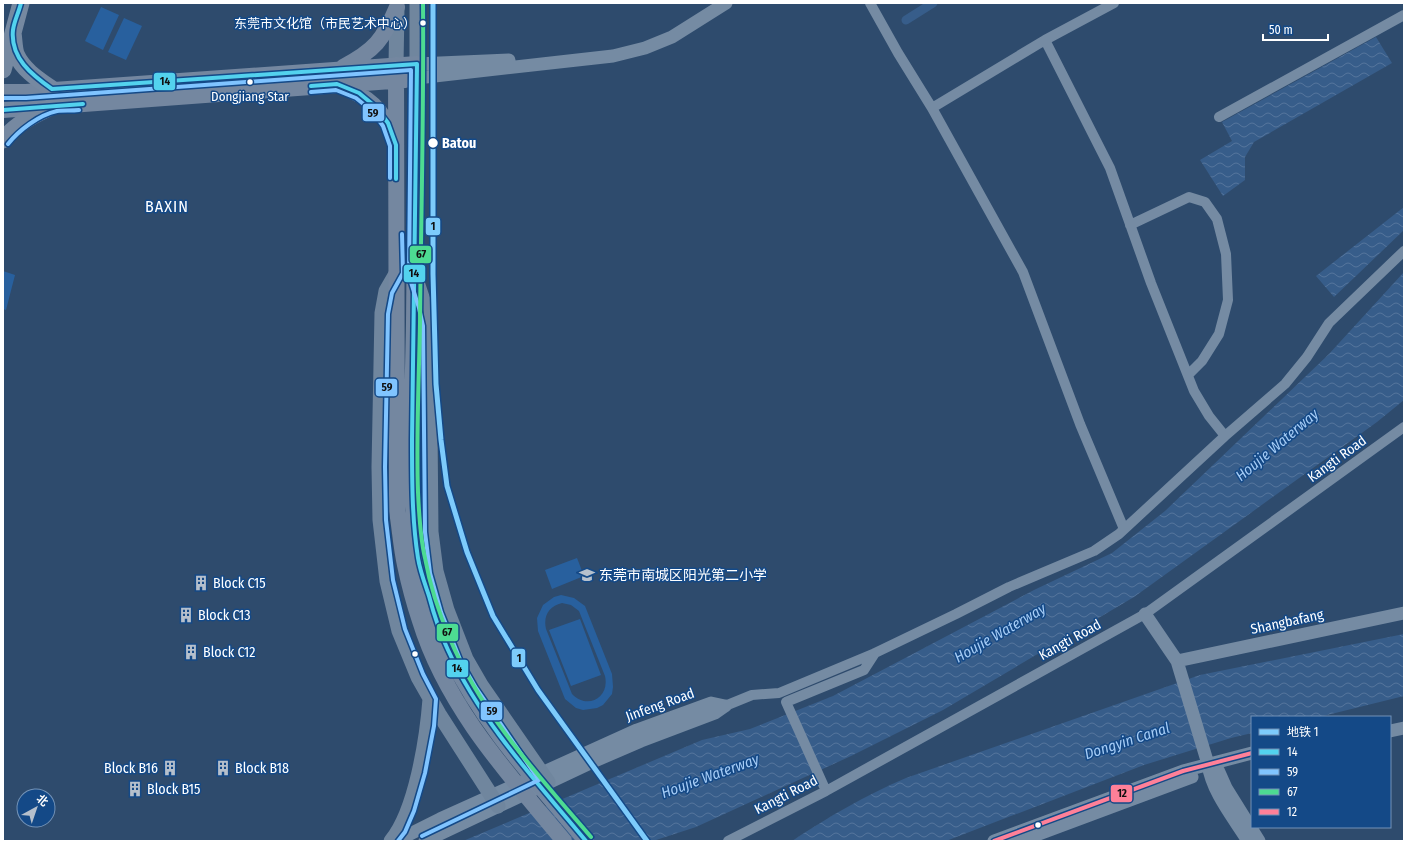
<svg xmlns="http://www.w3.org/2000/svg" width="1407" height="844" font-family="'Fira Sans Condensed','Noto Sans SC',sans-serif">
<style>
.pitch{fill:#28609e;fill-rule:evenodd}
.water{fill:url(#water-waves)}
.lines{fill:none;stroke-linecap:round;stroke-linejoin:round}
.canal{stroke:#375d8a;stroke-width:9}
.minor{stroke:#758ba3;stroke-width:10}
.tertiary{stroke:#758ba3;stroke-width:13}
.secondary{stroke:#70869e;stroke-width:15}
.primary{stroke:#7487a0;stroke-width:16}
.trunk{stroke:#7689a1;stroke-width:17}
.bus-1-casing{stroke:#144987;stroke-width:7}
.bus-2-casing{stroke:#144987;stroke-width:7}
.bus-3-casing{stroke:#144987;stroke-width:7}
.bus-4-casing{stroke:#144987;stroke-width:7}
.bus-1{stroke:#53d2ee;stroke-width:4}
.bus-2{stroke:#80c4ff;stroke-width:4}
.bus-3{stroke:#4ddb92;stroke-width:4}
.bus-4{stroke:#ff8098;stroke-width:4}
.metro-1-casing{stroke:#144987;stroke-width:8}
.metro-1{stroke:#7dcbfb;stroke-width:5}
.bus-dot{fill:#fff;stroke:#144987;stroke-width:1.5}
.labels{text-anchor:middle;dominant-baseline:central;stroke-width:3;stroke-linejoin:round;paint-order:stroke}
.bus-label{font-size:13px;fill:#fff;stroke:#144987;text-anchor:end}
.stop-label{font-size:14px;font-weight:bold;fill:#fff;stroke:#144987;text-anchor:start}
.street-label{font-size:14px;fill:#fff;stroke:#144987}
.poi-label{font-size:14px;fill:#fff;stroke:#144987;text-anchor:start}
.water-label{font-size:15px;font-style:italic;fill:#a5ccf6;stroke:#144987}
.quarter-label{font-size:16px;letter-spacing:1px;fill:#fff;stroke:#144987}
.line-badge{stroke:#144987;stroke-width:1.5}
.pale-badge-label{font-size:11px;text-anchor:middle;font-weight:bold;fill:#111}
</style>
<defs>
<pattern id="water-waves" width="16" height="10" patternUnits="userSpaceOnUse"><rect width="16" height="10" fill="#375d8a"/><path d="M0 5q4-4 8 0t8 0" fill="none" stroke="#55759c"/></pattern>
</defs>
<rect width="100%" height="100%" fill="#2e4b6d"/>
<!-- pitch -->
<path class="pitch" d="M101,7L119,15L103,50L85,41Z
M124,18L142,26L126,60L108,52Z
M3,271L15,275L6,310L3,309Z
M577,558L584,576L552,589L545,570Z
M561,595L574,598L585,606L612,674L613,687L612,694L603,705L597,708L583,710L576,708L565,699L538,631L537,618L543,605L554,597ZM562,603L571,605L579,611L605,676C610,698 587,710 572,694L546,629C543,616 549,606 562,603Z
M580,619L601,675L571,686L549,630Z"/>
<!-- water -->
<path class="water" d="M1376,37L1392,63L1254,142L1245,157V180L1223,196L1200,160L1232,141L1222,122Z
M1404,207V230L1334,297L1316,276Z
M1404,272V400L1377,422L1134,597L943,710L851,756L696,827L653,841H463L702,740L750,729L833,696L1034,590L1112,553L1165,511L1329,354Z
M1404,634V696L1319,717H1252V733L1231,738L1144,765L946,841H792C830,816 864,796 906,778L1200,675Z"/>
<g class="lines">
<!-- canal -->
<path class="canal" d="M906,20L933,3"/>
<!-- minor -->
<path class="minor" d="M870,3L898,53L932,108L1023,272L1080,424L1124,529
M1045,40L1110,168L1151,283L1194,391L1209,416L1225,436
M932,108L1045,40L1114,3
M1219,117L1404,15
M1130,225L1189,197L1205,202L1217,219L1226,254L1228,300L1219,334L1202,361L1188,375
M725,706L752,695L779,693L875,653L956,614L1009,587L1094,551L1119,534L1225,436L1285,384L1307,357L1329,323L1404,251
M826,791L786,702L864,670L875,653
M728,841L826,791L1145,614L1404,427"/>
<!-- tertiary -->
<path class="tertiary" d="M417,64L509,60
M417,78L613,56L645,48L672,37L726,3
M1145,614L1177,661L1208,764C1212,792 1233,817 1248,841
M1177,661L1404,613
M1390,731L1404,728
M1218,770L1226,788L1259,841
M396,841L440,819L637,730L711,703L725,706
M425,841L590,763L641,741L715,713L725,706
M994,841L1183,771L1252,753
M1020,841L1192,777"/>
<!-- secondary -->
<path class="secondary" d="M417,3V64
M396,65L397,8
M397,272L386,291L382,313L379,467L380,520L387,581L399,631L418,677L439,714L498,806
M416,279L425,306L429,325L431,532L436,571L447,610L466,659L481,685L548,782
M391,841C416,811 427,738 430,699"/>
<!-- primary -->
<path class="primary" d="M396,65L397,511C400,529 401,547 405,565C409,584 414,603 420,621C446,706 508,774 564,841
M343,67C375,50 383,40 397,7
M341,86C368,97 383,108 393,137
M3,92H26L417,64C415,150 415,236 414,322C413,401 407,480 418,559C420,568 423,578 426,587C433,611 440,635 451,657C484,726 538,783 586,841
M3,110L405,80"/>
<!-- trunk -->
<path class="trunk" d="M13,33C14,39 14,48 16,54C23,70 39,80 52,89
M3,70L21,3
M3,140C16,123 35,115 53,106"/>
<defs>
<path id="bus-1" d="M21,3C19,12 14,21 13,30C10,58 32,75 52,89L417,64L412,440C412,480 412,520 418,558C420,571 425,584 429,596C434,615 440,633 448,650C481,722 536,781 586,841
M311,86L337,84L359,93L376,107L388,123L396,145V179
M3,110L83,104"/>
<path id="bus-2" d="M311,92L336,90L356,98L372,111L383,126L390,146V178
M3,98H26L411,70L409,276L419,308L423,326L425,532L430,573L441,612L461,662L476,688L539,780L422,836
M8,144C19,130 39,115 57,111C64,110 71,111 79,110
M398,841L405,832L414,811L425,773L434,726L436,699L423,674L405,629L393,580L386,520L385,467L388,314L392,293L403,273L402,234"/>
<path id="bus-3" d="M423,3C424,110 421,216 420,323C419,379 416,436 418,492C419,514 420,537 425,558C430,586 439,613 450,639C482,715 538,775 591,837"/>
<path id="bus-4" d="M994,841L1183,771L1252,753"/>
</defs>
<!-- bus-1 casing -->
<use href="#bus-1" class="bus-1-casing"/>
<!-- bus-2 casing -->
<use href="#bus-2" class="bus-2-casing"/>
<!-- bus-3 casing -->
<use href="#bus-3" class="bus-3-casing"/>
<!-- bus-4 casing -->
<use href="#bus-4" class="bus-4-casing"/>
<!-- bus-1 -->
<use href="#bus-1" class="bus-1"/>
<!-- bus-2 -->
<use href="#bus-2" class="bus-2"/>
<!-- bus-3 -->
<use href="#bus-3" class="bus-3"/>
<!-- bus-4 -->
<use href="#bus-4" class="bus-4"/>
<defs>
<path id="metro-1" d="M433,3V274L436,384L441,440L447,486L467,552L493,616L538,690L647,841"/>
</defs>
<!-- metro-1 casing -->
<use href="#metro-1" class="metro-1-casing"/>
<!-- metro-1 -->
<use href="#metro-1" class="metro-1"/>
</g>
<!-- icons -->
<defs>
<symbol id="school-bare" viewBox="-9 -9 18 18"><path d="M0-5L7-2L0 1L-7-2ZM-4 1L0 2.5L4 1V4Q0 6-4 4Z" fill="#b6c0cc" stroke="#144987" stroke-width="2.5" paint-order="stroke"/></symbol>
<symbol id="building-bare" viewBox="-9 -9 18 18"><path d="M-4-6H4V6H1V3H-1V6H-4ZM-2.5-4.3h1.7v1.8h-1.7ZM.8-4.3h1.7v1.8H.8ZM-2.5-1h1.7V.8h-1.7ZM.8-1h1.7V.8H.8Z" fill="#b6c0cc" stroke="#144987" stroke-width="2.5" paint-order="stroke"/></symbol>
</defs>
<g fill-rule="evenodd">
<use href="#school-bare" x="576" y="564" width="22" height="22"/>
<use href="#building-bare" x="190" y="572" width="22" height="22"/>
<use href="#building-bare" x="175" y="604" width="22" height="22"/>
<use href="#building-bare" x="180" y="641" width="22" height="22"/>
<use href="#building-bare" x="159" y="757" width="22" height="22"/>
<use href="#building-bare" x="212" y="757" width="22" height="22"/>
<use href="#building-bare" x="124" y="778" width="22" height="22"/>
</g>
<!-- markers -->
<g class="bus-dot">
<circle cx="423" cy="23" r="3.5"/>
<circle cx="250" cy="82" r="3.5"/>
<circle cx="433" cy="143" r="5.5"/>
<circle cx="415" cy="654" r="3.5"/>
<circle cx="1038" cy="825" r="3.5"/>
</g>
<g class="labels">
<!-- bus labels -->
<g class="bus-label">
<text x="416" y="23">东莞市文化馆（市民艺术中心）</text>
<text x="250" y="96" text-anchor="middle">Dongjiang Star</text>
</g>
<!-- stop labels -->
<g class="stop-label">
<text x="442" y="143">Batou</text>
</g>
<!-- street labels -->
<g class="street-label">
<text transform="translate(1337 459) rotate(-36)">Kangti Road</text>
<text transform="translate(1287 622) rotate(-12)">Shangbafang</text>
<text transform="translate(1070 640) rotate(-29)">Kangti Road</text>
<text transform="translate(660 705) rotate(-20)">Jinfeng Road</text>
<text transform="translate(786 795) rotate(-27)">Kangti Road</text>
</g>
<!-- poi labels -->
<g class="poi-label">
<text x="599" y="575">东莞市南城区阳光第二小学</text>
<text x="213" y="583">Block C15</text>
<text x="198" y="615">Block C13</text>
<text x="203" y="652">Block C12</text>
<text x="158" y="768" text-anchor="end">Block B16</text>
<text x="235" y="768">Block B18</text>
<text x="147" y="789">Block B15</text>
</g>
<!-- water labels -->
<g class="water-label">
<text transform="translate(1277 445) rotate(-40)">Houjie Waterway</text>
<text transform="translate(1000 633) rotate(-30)">Houjie Waterway</text>
<text transform="translate(1127 741) rotate(-18)">Dongyin Canal</text>
<text transform="translate(710 776) rotate(-20)">Houjie Waterway</text>
</g>
<!-- quarter labels -->
<g class="quarter-label">
<text x="167" y="206">BAXIN</text>
</g>
</g>
<g class="line-badge">
<rect x="153" y="72" width="23" height="19" rx="4" fill="#53d2ee"/>
<rect x="362" y="103" width="23" height="19" rx="4" fill="#80c4ff"/>
<rect x="425" y="217" width="16" height="19" rx="4" fill="#7dcbfb"/>
<rect x="409" y="245" width="23" height="19" rx="4" fill="#4ddb92"/>
<rect x="403" y="264" width="23" height="19" rx="4" fill="#53d2ee"/>
<rect x="375" y="378" width="23" height="19" rx="4" fill="#80c4ff"/>
<rect x="436" y="623" width="23" height="19" rx="4" fill="#4ddb92"/>
<rect x="511" y="648" width="15" height="20" rx="4" fill="#7dcbfb"/>
<rect x="446" y="659" width="23" height="19" rx="4" fill="#53d2ee"/>
<rect x="480" y="701" width="23" height="20" rx="4" fill="#80c4ff"/>
<rect x="1110" y="784" width="23" height="19" rx="4" fill="#ff8098"/>
</g>
<g class="pale-badge-label">
<text x="165" y="85">14</text>
<text x="373" y="117">59</text>
<text x="433" y="230">1</text>
<text x="421" y="258">67</text>
<text x="414" y="277">14</text>
<text x="387" y="391">59</text>
<text x="447" y="636">67</text>
<text x="519" y="662">1</text>
<text x="457" y="672">14</text>
<text x="492" y="715">59</text>
<text x="1122" y="797">12</text>
</g>
<!-- border -->
<rect width="1407" height="844" fill="none" stroke="#ffffff" stroke-width="8"/>
<!-- legend -->
<rect x="1251" y="716" width="140" height="112" fill="#144987" stroke="#7292b7"/>
<rect x="1259" y="729" width="20" height="6" fill="#7dcbfb" stroke="#7292b7"/>
<text x="1287" y="736" font-size="12" fill="#ffffff">地铁 1</text>
<rect x="1259" y="749" width="20" height="6" fill="#53d2ee" stroke="#7292b7"/>
<text x="1287" y="756" font-size="12" fill="#ffffff">14</text>
<rect x="1259" y="769" width="20" height="6" fill="#80c4ff" stroke="#7292b7"/>
<text x="1287" y="776" font-size="12" fill="#ffffff">59</text>
<rect x="1259" y="789" width="20" height="6" fill="#4ddb92" stroke="#7292b7"/>
<text x="1287" y="796" font-size="12" fill="#ffffff">67</text>
<rect x="1259" y="809" width="20" height="6" fill="#ff8098" stroke="#7292b7"/>
<text x="1287" y="816" font-size="12" fill="#ffffff">12</text>
<!-- north arrow -->
<g transform="translate(36 808) rotate(40)"><circle r="19" fill="#144987" stroke="#7292b7"/>
<path d="M0-3L7 15L0 10L-7 15Z" fill="#b6c0cc"/>
<text y="-6" font-size="11" font-weight="bold" text-anchor="middle" fill="#ffffff">北</text>
</g>
<!-- scale -->
<path d="M1263 34v6h65v-6" fill="none" stroke="#ffffff" stroke-width="2"/>
<text x="1269" y="34" font-size="12" fill="#ffffff" stroke="#144987" stroke-width="3" paint-order="stroke">50 m</text>
</svg>
